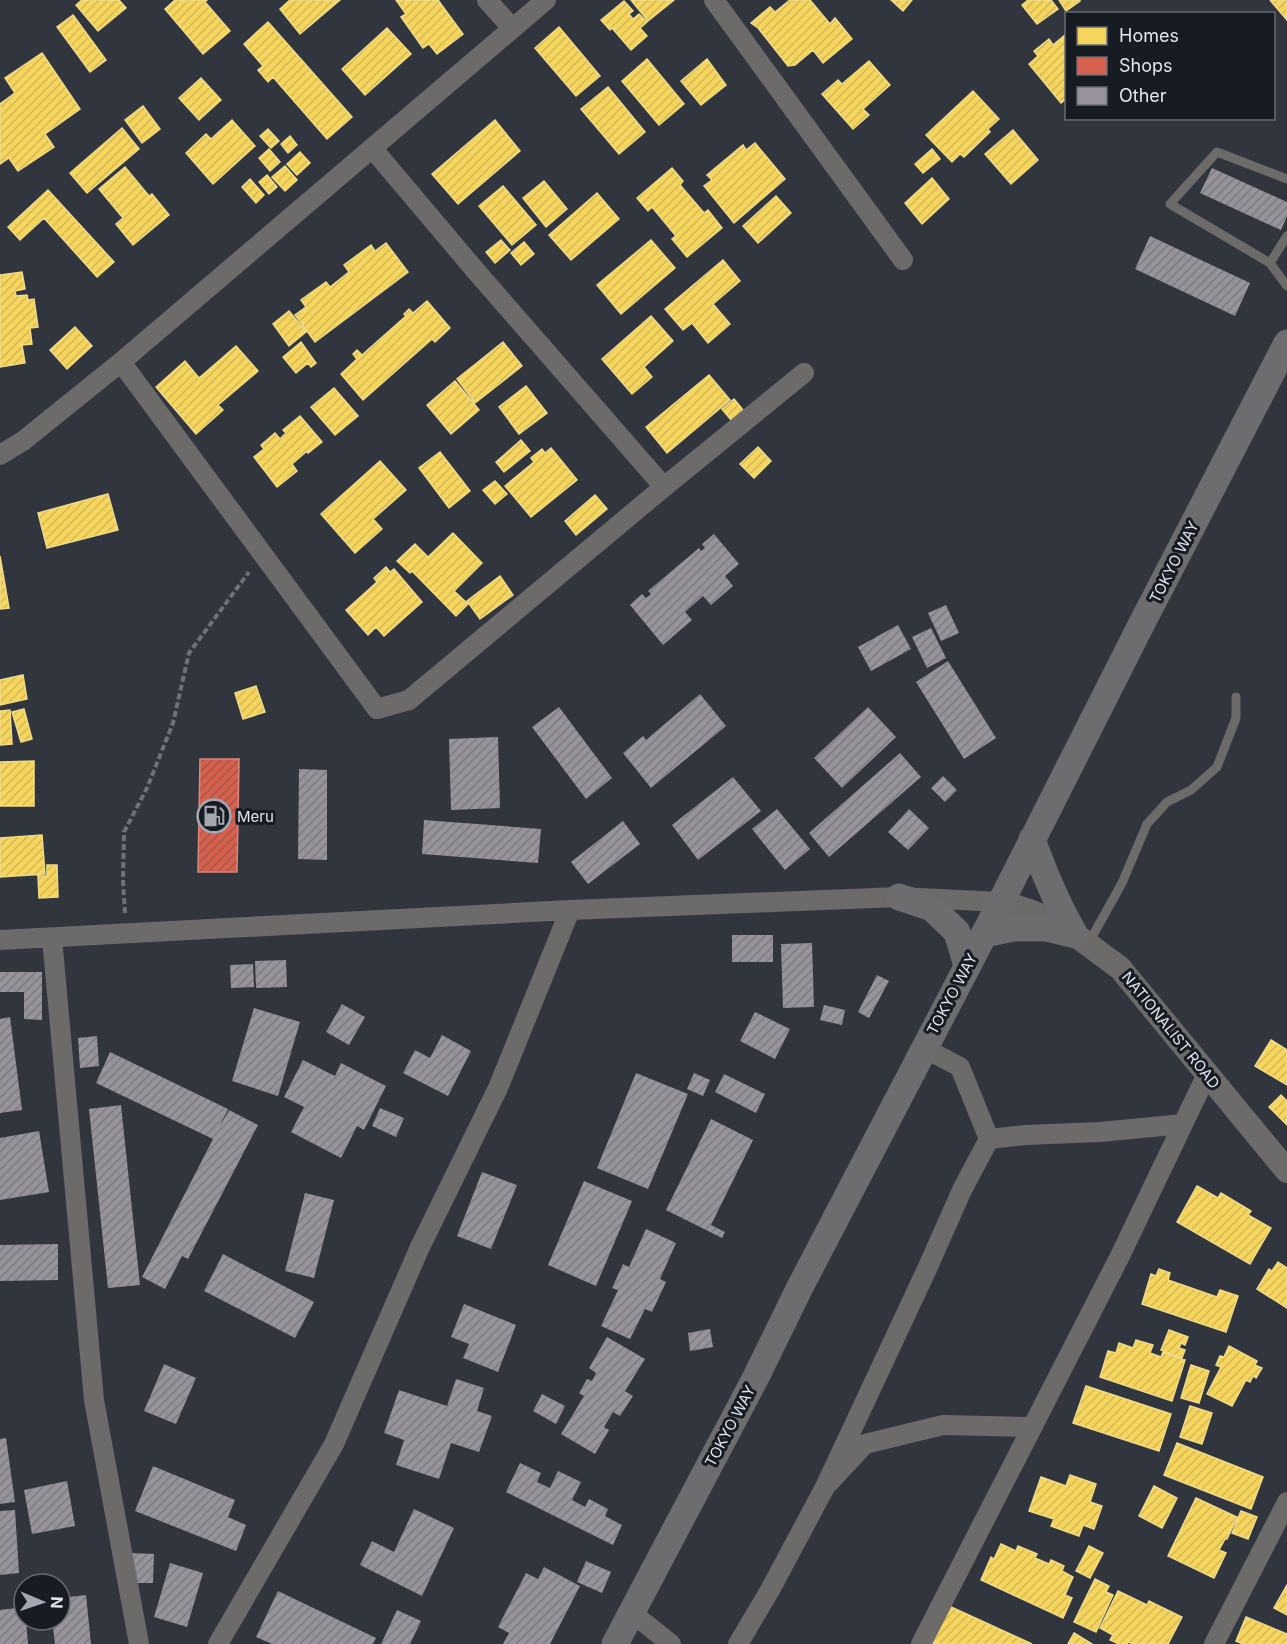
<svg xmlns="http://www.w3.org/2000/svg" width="1287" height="1644" font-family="Inter,sans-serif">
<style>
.homes{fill:url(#homes-hatch);stroke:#efda88;stroke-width:1.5}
.shops{fill:url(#shops-hatch);stroke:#d9887e;stroke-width:1.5}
.building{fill:url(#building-hatch)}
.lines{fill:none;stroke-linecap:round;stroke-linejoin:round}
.path{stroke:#717173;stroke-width:4;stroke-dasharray:6 3;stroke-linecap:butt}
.service{stroke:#6c6b6a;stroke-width:9}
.minor{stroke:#6c6b6a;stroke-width:20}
.tertiary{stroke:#6c6b6a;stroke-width:24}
.secondary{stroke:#6d6c6e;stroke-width:27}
.labels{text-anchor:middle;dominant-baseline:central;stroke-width:6;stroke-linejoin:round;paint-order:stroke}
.street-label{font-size:15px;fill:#e0e5f0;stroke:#171b22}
.poi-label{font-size:15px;fill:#e0e5f0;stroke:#171b22;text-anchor:start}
</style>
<defs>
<pattern id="homes-hatch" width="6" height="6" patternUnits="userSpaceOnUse" patternTransform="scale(1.5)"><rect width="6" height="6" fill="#f6d55c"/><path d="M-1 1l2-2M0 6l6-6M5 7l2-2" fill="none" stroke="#d2b858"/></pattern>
<pattern id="shops-hatch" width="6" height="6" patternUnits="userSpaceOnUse" patternTransform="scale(1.5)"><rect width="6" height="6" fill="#d6604d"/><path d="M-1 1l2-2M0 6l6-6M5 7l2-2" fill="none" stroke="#a3574b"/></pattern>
<pattern id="building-hatch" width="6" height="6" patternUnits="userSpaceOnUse" patternTransform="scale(1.5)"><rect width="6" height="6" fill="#96939a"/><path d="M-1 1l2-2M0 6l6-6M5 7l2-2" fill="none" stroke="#7d7c81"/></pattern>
</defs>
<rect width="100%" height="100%" fill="#31353e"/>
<!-- homes -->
<path class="homes" d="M82,0H119L126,8L98,31L76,5Z
M175,0H207L205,2L230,31L203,54L165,9Z
M290,0H340L300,34L280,9Z
M396,0H438L463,34L437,54L429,44L423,48L401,17L406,14Z
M631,0H674L648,21Z
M790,0H810L830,24L835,18L852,39L823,63L813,50L795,65L788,66L758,28L751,23L770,7L775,12Z
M891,0H912L903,11Z
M1028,0H1051L1058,9L1037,24L1022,5Z
M1059,0H1080V1L1066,11Z
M1270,0H1287V20Z
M624,1L633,11L629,14L633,19L639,14L647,22L640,28L647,36L631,50L612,28L610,30L601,20Z
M73,15L106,60L90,72L57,27Z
M268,22L352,117L327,139L273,77L268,82L258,70L263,66L244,44Z
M559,27L600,76L576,96L535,48Z
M387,28L411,54L365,95L342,69Z
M1066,34V99L1061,103L1029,64L1038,56L1034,51L1049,39L1053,45Z
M42,53L80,109L45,134L54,147L18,171L9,158L0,164V104L15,93L5,78Z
M647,59L684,104L659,125L622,81Z
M707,59L726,85L701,105L681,81Z
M869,61L890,85L863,109L869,115L853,129L822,94L838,80L842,84Z
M201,78L221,100L199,120L179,98Z
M608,87L645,132L619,154L581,109Z
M973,91L999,119L988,129L990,132L964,157L960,154L952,162L926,135Z
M143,106L160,129L142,143L125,120Z
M232,120L255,146L213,184L186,153L206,134L211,139Z
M495,120L520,151L458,204L432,174Z
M122,128L139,149L87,193L70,173Z
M268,129L279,141L271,148L260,136Z
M1013,130L1038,160L1011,184L985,154Z
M290,136L297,145L288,153L281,144Z
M755,143L785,179L734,223L704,186L712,180L707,175L743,145L746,150Z
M269,149L280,162L270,171L259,158Z
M932,149L940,159L923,173L915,164Z
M300,152L310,163L297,175L287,164Z
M285,166L297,180L285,191L272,177Z
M125,167L149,196L152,194L169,215L133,245L116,224L123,218L99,189Z
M672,168L683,181L680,185L704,213L708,210L722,228L687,257L672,239L676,236L652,207L648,211L637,198Z
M267,175L277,187L269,194L259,182Z
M932,178L949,199L922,224L905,203Z
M250,179L264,195L256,203L242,187Z
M544,181L567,209L546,227L523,198Z
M503,186L536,225L512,245L479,206Z
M48,190L114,262L97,277L44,218L20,240L8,227Z
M597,193L619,219L571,260L549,235Z
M776,196L791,213L758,243L743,226Z
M501,240L510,250L495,263L486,252Z
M651,240L675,268L621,314L597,285Z
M524,242L534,254L521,265L511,253Z
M386,243L408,272L315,342L295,315L306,307L301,300L326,282L330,287L349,272L344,265L371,245L375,251Z
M723,260L740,281L713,304L730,324L708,343L692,323L683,330L665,309Z
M22,272L25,289L15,291L16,296L27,295L28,300L34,299L38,327L30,328L32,344L22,345L25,363L0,367V275Z
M427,301L450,328L435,342L432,339L363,400L341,374L357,359L353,354L357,350L362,355L406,316L404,314L409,309L413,313Z
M289,311L306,332L289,346L273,324Z
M651,316L673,341L644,367L652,377L632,394L602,359Z
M75,327L92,346L67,369L50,350Z
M301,342L316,363L311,367L308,363L296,373L283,357Z
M503,342L522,366L475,403L457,379Z
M236,346L258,371L218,405L223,410L196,434L156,387L185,361L199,378Z
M709,375L730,400L667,453L646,427Z
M455,381L479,410L451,434L427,405Z
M526,386L547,413L519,434L499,407Z
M334,388L358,416L335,435L311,407Z
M734,399L743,410L731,420L722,409Z
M300,416L322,442L308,453L307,451L292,464L297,471L277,487L254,457L264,449L261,445L275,433L280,439L286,433L283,430Z
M521,440L530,451L504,472L496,462Z
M758,447L771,461L754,478L740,464Z
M551,448L577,480L531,517L505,486L534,462L531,458L542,449L545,453Z
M440,452L470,491L449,508L419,468Z
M380,461L406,490L373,519L382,529L355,553L321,514Z
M495,481L507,494L495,504L483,490Z
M108,494L118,530L47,548L38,513Z
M595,495L607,509L576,535L565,521Z
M453,533L482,563L454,591L468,604L456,616L412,571L410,573L397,561L415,544L428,557Z
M0,556L9,608L0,609Z
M386,567L390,572L394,569L422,602L384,636L376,627L368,635L346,610L377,582L374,578Z
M500,576L513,595L480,619L467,601Z
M23,675L27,699L0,705V680Z
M256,686L265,712L243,719L235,693Z
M24,709L32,739L21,742L12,712Z
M10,710L12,744L0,745V711Z
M34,761V806H0V762Z
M42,835L45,874L0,877V838Z
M47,865H57L58,897L39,898L38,876H47Z
M1271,1040L1287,1050V1085L1255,1066Z
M1281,1095L1287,1101V1125L1269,1107Z
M1197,1186L1218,1198L1221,1193L1251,1211L1248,1215L1271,1228L1250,1264L1177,1222Z
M1278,1262L1287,1268V1279L1286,1282L1287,1283V1308L1257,1289L1269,1269L1272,1271Z
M1159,1269L1170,1273L1168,1280L1217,1297L1220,1290L1238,1296L1226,1332L1142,1304L1151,1274L1156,1276Z
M1169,1330L1188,1337L1185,1345L1181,1343L1179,1348L1185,1350L1182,1358L1161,1350Z
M1136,1340L1153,1345L1150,1353L1161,1357L1163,1352L1185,1360L1172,1401L1100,1377L1108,1351L1116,1353L1119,1343L1133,1348Z
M1229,1346L1257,1361L1255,1365L1262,1368L1256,1378L1253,1376L1250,1382L1246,1380L1232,1406L1207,1394L1221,1367L1216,1365L1220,1356L1224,1357Z
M1191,1365L1209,1371L1199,1403L1181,1398Z
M1086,1386L1171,1414L1159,1451L1073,1423Z
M1190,1406L1212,1413L1202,1444L1180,1437Z
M1177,1443L1263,1477L1251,1509L1164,1475Z
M1070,1475L1096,1484L1090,1502L1102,1506L1094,1529L1083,1525L1079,1536L1051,1526L1054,1519L1029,1511L1041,1477L1066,1486Z
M1154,1486L1177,1498L1162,1528L1139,1516Z
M1196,1498L1237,1517L1227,1539H1225L1219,1550L1226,1553L1214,1578L1168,1556Z
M1241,1511L1257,1517L1248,1539L1232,1533Z
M1001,1544L1016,1551L1018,1546L1037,1554L1035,1558L1049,1564L1051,1560L1064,1566L1062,1571L1073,1577L1065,1595L1072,1598L1063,1618L981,1580L991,1557L994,1559Z
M1089,1546L1103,1553L1090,1578L1076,1571Z
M1095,1579L1109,1586L1106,1592L1113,1595L1096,1632L1074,1622Z
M1287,1585V1615L1274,1608Z
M1118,1591L1147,1605L1149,1601L1182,1617L1168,1644H1133L1128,1642L1127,1644H1119L1110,1640L1113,1635L1100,1628Z
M949,1606L1032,1644H932Z
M1246,1617L1287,1634V1644H1243L1236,1641Z
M1074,1633L1092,1644H1068Z"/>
<!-- shops -->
<path class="shops" d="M200,759H239L237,872H198Z"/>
<!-- building -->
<path class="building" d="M1212,168L1287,202V216L1281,230L1200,193Z
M1150,236L1250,283L1235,316L1135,269Z
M714,534L739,564L725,576L733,586L711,605L703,596L685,612L692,620L663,645L630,605L642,594L646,598L651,594L648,591L699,548L701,551L705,548L702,544Z
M946,605L959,633L941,641L928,613Z
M898,625L911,649L871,671L858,647Z
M931,628L946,658L927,668L912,637Z
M948,661L996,738L964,759L916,682Z
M700,694L726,726L651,788L623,753L643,736L646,740Z
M559,707L612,778L586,799L532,727Z
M868,707L896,737L842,788L814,758Z
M498,737L500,808L451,810L449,739Z
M900,753L921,777L829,857L809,833Z
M299,769L327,770V860L298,859Z
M943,776L957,790L945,802L931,788Z
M733,777L761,811L698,860L672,825Z
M777,809L810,849L785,870L752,829Z
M909,809L929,828L908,850L888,832Z
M424,820L541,829L538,863L422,854Z
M623,821L640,844L588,884L571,862Z
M732,935H773V962H732Z
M812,943L814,1007L783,1008L781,944Z
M286,960L287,987L256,988L255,961Z
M253,964L254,987L231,988L230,965Z
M0,972H42V1020L24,1019V992H0Z
M877,975L889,981L869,1018L858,1012Z
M342,1004L365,1017L349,1045L326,1032Z
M824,1005L845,1010L842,1025L820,1020Z
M254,1008L300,1022L278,1096L232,1081Z
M755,1012L790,1029L775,1059L740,1041Z
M10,1017L22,1110L0,1113V1019Z
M442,1035L471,1051L448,1096L403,1073L415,1050L430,1058Z
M97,1036L99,1066L80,1068L78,1038Z
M110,1052L228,1109L219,1128L229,1110L258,1125L188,1259L182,1256L165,1289L142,1277L213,1139L96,1083Z
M303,1060L335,1076L341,1063L386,1086L364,1130L357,1126L341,1158L291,1132L304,1107L284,1097Z
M636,1073L688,1094L648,1189L597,1168Z
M694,1073L710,1080L703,1096L687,1089Z
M724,1074L765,1094L756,1113L715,1092Z
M121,1105L140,1285L108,1288L89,1109Z
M380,1108L404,1118L396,1137L372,1126Z
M711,1119L753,1140L711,1225L725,1232L722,1238L666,1210Z
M39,1131L49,1192L0,1200V1138Z
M482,1172L517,1185L491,1249L457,1236Z
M584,1181L632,1201L596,1286L548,1265Z
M305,1193L334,1200L314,1278L285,1271Z
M646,1229L676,1243L660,1279L666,1282L652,1312L645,1309L630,1339L601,1326L618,1290L612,1288L623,1264L629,1267Z
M58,1244V1280L0,1281V1245Z
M223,1254L314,1302L295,1338L204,1291Z
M464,1304L516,1325L498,1372L463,1358L469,1344L451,1337Z
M710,1329L713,1347L690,1351L688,1333Z
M607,1337L645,1359L625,1391L633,1396L620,1416L613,1412L604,1427L609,1430L595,1454L561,1434L584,1396L579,1393L587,1379L592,1381L596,1373L589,1368Z
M164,1364L196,1378L176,1424L144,1411Z
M456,1379L484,1388L477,1411L492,1416L479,1452L451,1443L439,1479L396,1465L404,1440L384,1433L399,1390L447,1406Z
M542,1394L565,1406L556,1424L533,1411Z
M6,1438L15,1502L0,1504V1439Z
M520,1463L541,1473L537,1482L550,1488L558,1471L581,1482L572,1500L585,1507L589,1499L608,1509L605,1516L622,1525L613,1545L506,1492Z
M153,1466L235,1500L228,1517L246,1525L236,1551L135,1511Z
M67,1481L75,1526L32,1534L24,1490Z
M414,1509L454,1528L422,1596L360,1565L372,1541L394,1552Z
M15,1510L19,1573L0,1575V1511Z
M129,1553L154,1554L153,1583H129Z
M586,1561L611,1572L602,1593L577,1582Z
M170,1563L203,1573L187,1627L154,1617Z
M544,1567L580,1586L550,1644H503L509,1633L498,1627L526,1573L538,1579Z
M278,1591L376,1638L373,1644H272L256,1637Z
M86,1595L91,1644H55L52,1620H60V1598Z
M24,1607V1620H26L28,1644H0V1610Z
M397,1610L421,1621L410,1644H381Z"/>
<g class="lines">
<!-- path -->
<path class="path" d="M125,913L123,881L124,832L147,788L173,723L189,653L249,572"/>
<!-- service -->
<path class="service" d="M1287,179L1217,152L1170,204L1270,263L1287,286
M1270,263L1287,236
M1088,944L1122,883L1147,824L1167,802L1191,790L1217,767L1236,718V697"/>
<!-- minor -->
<path class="minor" d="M487,0L512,28
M714,0L903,260
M372,148L475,270L664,487
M121,362L377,709L409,700L664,487L804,373
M0,455L23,441L121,362L546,0
M52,938L94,1400L139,1644
M0,940L570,910L899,897L1001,902
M924,1048L960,1067L989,1139
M825,1487L927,1269L962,1190L989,1139L1025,1135L1100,1132L1183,1124
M631,1612L671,1644
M218,1644L334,1444L420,1247L498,1088L570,910
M738,1644L770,1590L825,1487L865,1444L943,1425L1032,1427
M921,1644L1120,1256L1207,1074
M1214,1644L1287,1502"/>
<!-- tertiary -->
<path class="tertiary" d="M1001,902L1029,911L1059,923L1120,968L1287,1171"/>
<!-- secondary -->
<path class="secondary" d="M1032,839C1044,873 1057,904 1075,935
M899,897L932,908L957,932L967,966
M984,934L1014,928H1046L1075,935
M615,1644L756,1377L800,1287L1001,902L1141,625L1287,343"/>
</g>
<!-- icons -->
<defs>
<symbol id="fuel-ring" viewBox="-11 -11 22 22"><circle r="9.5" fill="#171b22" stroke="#a3a7b2" stroke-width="1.5"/><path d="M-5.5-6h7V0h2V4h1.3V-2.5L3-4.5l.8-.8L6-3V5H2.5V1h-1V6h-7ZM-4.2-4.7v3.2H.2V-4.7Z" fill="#a3a7b2"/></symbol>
</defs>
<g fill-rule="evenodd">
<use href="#fuel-ring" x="195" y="797" width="38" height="38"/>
</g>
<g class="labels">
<!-- street labels -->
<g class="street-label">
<text transform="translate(1174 562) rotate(-63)">TOKYO WAY</text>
<text transform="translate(952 994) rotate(-62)">TOKYO WAY</text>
<text transform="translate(1171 1030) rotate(51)">NATIONALIST ROAD</text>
<text transform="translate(730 1426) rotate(-62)">TOKYO WAY</text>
</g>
<!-- poi labels -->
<g class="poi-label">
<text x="237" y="816">Meru</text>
</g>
</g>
<!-- legend -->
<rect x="1065" y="12" width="210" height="108" fill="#171b22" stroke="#676c74" stroke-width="1.5"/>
<rect x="1077" y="27" width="30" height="18" fill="#f6d55c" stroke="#676c74" stroke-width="1.5"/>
<text x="1119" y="42" font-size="18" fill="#e0e5f0">Homes</text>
<rect x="1077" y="57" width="30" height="18" fill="#d6604d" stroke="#676c74" stroke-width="1.5"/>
<text x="1119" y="72" font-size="18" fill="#e0e5f0">Shops</text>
<rect x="1077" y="87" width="30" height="18" fill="#96939a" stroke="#676c74" stroke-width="1.5"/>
<text x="1119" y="102" font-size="18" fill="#e0e5f0">Other</text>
<!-- north arrow -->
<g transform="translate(42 1602) rotate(92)"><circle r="28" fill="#171b22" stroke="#676c74" stroke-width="1.5"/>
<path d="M0-4.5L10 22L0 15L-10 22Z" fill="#a3a7b2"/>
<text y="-9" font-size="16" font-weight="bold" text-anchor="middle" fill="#e0e5f0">N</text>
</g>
</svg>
